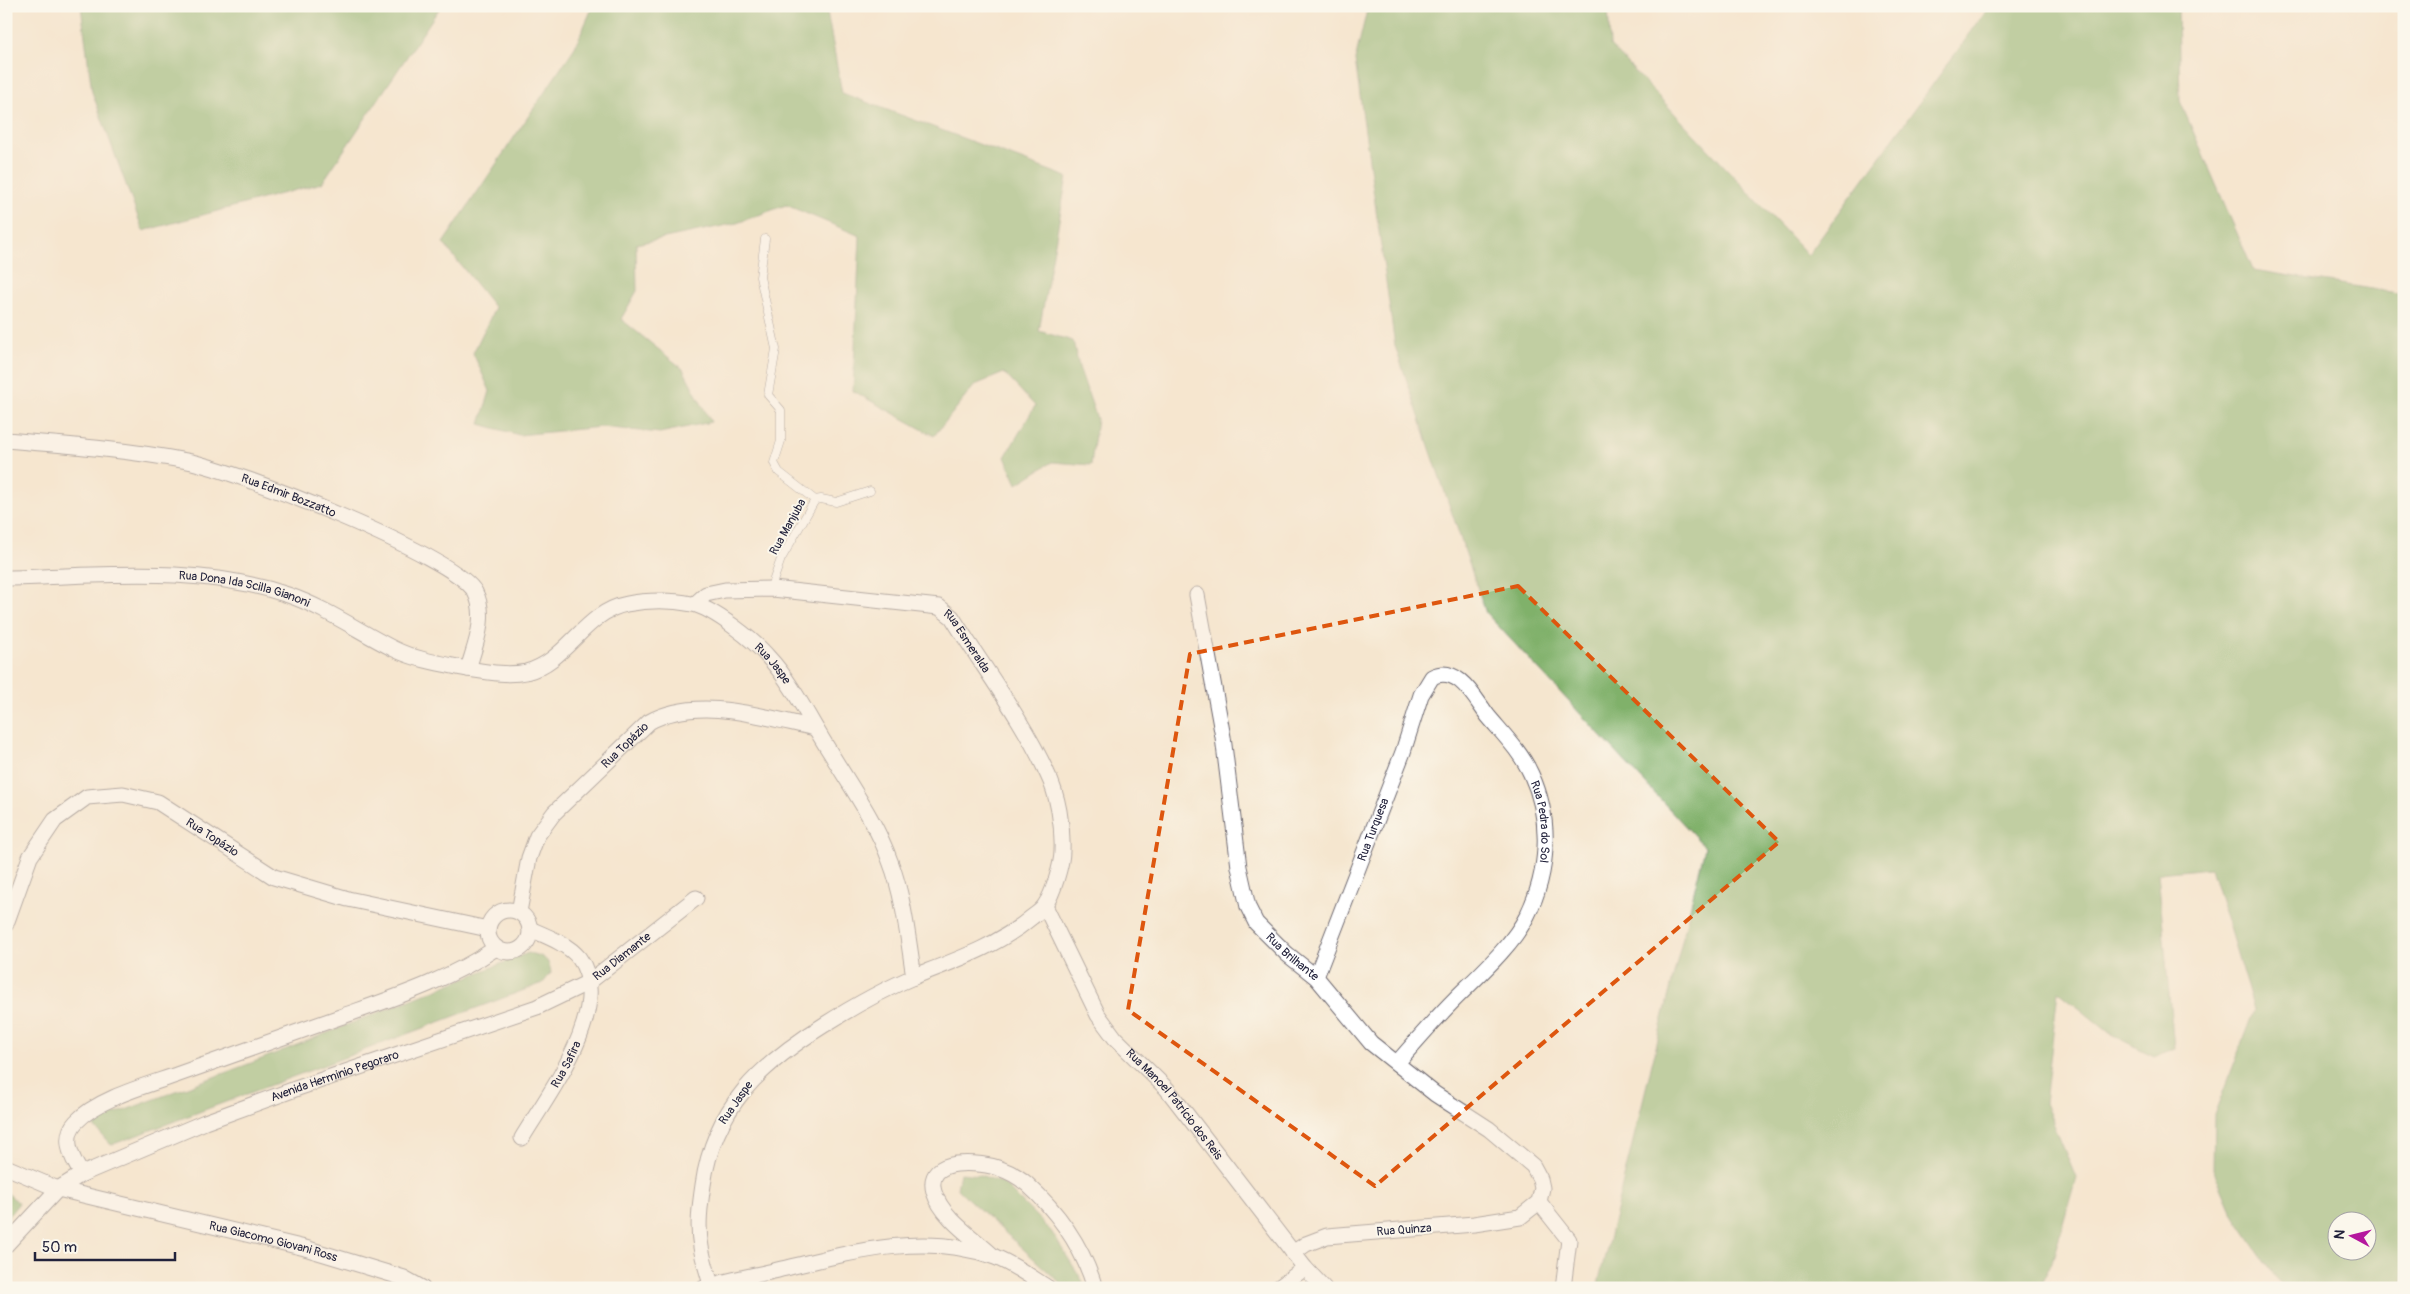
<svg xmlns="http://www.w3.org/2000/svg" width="2410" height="1294" font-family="Pangolin,sans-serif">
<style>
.forest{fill:#80b16b;stroke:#516a53;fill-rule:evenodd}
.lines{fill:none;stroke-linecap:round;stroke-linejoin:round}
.lane-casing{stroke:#6c676f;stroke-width:9}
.street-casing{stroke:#6c676f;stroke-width:17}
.lane{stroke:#fff;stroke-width:8}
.street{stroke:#fff;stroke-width:15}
.marked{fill:none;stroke:#de560e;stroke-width:4;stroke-dasharray:10 6;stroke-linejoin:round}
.labels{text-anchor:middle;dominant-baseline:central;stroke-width:4;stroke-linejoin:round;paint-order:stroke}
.street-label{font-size:12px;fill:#22223b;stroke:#fbf7ec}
</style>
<rect width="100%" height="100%" fill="#fbf7ec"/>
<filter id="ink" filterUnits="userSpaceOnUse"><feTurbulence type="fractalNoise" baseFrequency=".02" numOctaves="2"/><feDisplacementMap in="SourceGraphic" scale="10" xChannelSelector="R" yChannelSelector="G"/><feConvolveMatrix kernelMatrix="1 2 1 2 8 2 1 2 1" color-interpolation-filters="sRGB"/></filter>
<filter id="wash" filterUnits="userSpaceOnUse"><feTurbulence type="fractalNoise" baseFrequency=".0096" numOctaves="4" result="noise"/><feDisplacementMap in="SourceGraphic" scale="20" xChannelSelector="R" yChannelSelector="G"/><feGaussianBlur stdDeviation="1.12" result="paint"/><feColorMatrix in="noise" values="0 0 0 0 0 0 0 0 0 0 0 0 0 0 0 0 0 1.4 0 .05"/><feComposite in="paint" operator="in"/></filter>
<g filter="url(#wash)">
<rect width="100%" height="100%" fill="#f5e6cf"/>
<!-- forest -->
<path class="forest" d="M81,6H441L322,183L143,231L92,92Z
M593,6H826L842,93L1067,177L1039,331L1073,341L1079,367L1097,419L1091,465L1052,462L1017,484L1005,457L1035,406L1004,373L975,385L934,436L853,391L860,236L786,205L737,223L636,244L637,291L621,319L683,369L711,422L660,433L601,427L519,435L480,424L490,391L473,353L495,308L443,243L575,47Z
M1368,6H1608L1610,45L1808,255L1990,6H2178L2180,101L2253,270L2404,294V1288H2283L2232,1213L2213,1169L2214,1115L2254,1010L2211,868L2158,873L2174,1049L2154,1056L2112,1035L2058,991L2045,1103L2076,1178L2052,1262L2039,1288H1597L1705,847L1486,613L1395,346L1355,60ZM2338,1222H2368V1252H2338Z
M528,953C542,956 549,957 551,973L543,983L111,1145L91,1123L259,1060Z
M960,1173L980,1175L1003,1183L1051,1231L1087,1288H1066L957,1189Z
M6,1192L19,1203L6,1219Z"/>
</g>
<g filter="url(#ink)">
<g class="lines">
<defs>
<path id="lane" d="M765,239L760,277L776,349L768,395L781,410V441L774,463L779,472L815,500
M770,590L781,559L815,500L821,499L836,502L870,491"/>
<g id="street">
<path id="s1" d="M6,440C67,445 128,450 187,461C234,470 455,555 475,592C488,616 475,645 468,669"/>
<path id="s2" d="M6,578C100,576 197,564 288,595C326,608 358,631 394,649C416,660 443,664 468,669C487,672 507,676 526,672C568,661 584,612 627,604C647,600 672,600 692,604C713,608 755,641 769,658C791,681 812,724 830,752C851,787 876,822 890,861C904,897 908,939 914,977"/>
<path id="s3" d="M1197,595L1223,737L1239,867L1248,907L1256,923L1287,954L1316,977L1371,1043L1435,1094L1489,1129L1533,1166L1540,1179L1542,1188L1539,1202L1520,1217L1474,1224L1327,1236L1306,1244L1293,1253"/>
<path id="s4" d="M695,604L706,594L725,590L773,589L939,607L952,617C983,667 1023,720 1047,773C1058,795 1063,826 1062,851C1062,864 1053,894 1045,905C1042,910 1036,914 1032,917C999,945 957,960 918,975C884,989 854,1006 824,1025C760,1065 714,1107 703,1185C700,1205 697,1227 701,1247C703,1260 708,1273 711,1285"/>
<path id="s5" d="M1045,906L1098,1015L1115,1038L1167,1089L1305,1268L1324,1288"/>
<circle cx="509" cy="931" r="21"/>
<path id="s6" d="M519,912L529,858L537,836L554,813L649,722C698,695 763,717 815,728"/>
<path id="s7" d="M6,924L30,857L55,820L87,797L123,794L158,802L274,877L348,899L488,929"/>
<path id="s8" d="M1316,977L1403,752L1421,695L1432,677C1458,664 1475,699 1488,716C1503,734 1521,752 1531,774C1552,819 1549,872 1527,916C1512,946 1479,975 1455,999C1435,1019 1416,1041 1397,1063"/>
<path id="s9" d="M522,1138C547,1096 615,1007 579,958C568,944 546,936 530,929"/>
<path id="s10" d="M6,1167L58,1189L305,1248L404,1278L422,1288"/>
<path d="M82,1174C72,1159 61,1138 76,1122C98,1098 149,1085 179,1074C233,1055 286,1036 340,1017C393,998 449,980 496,948"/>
<path d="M1539,1202L1569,1240L1563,1288"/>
<path id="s11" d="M6,1245L58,1189L82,1174L205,1122L298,1088L537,1007L589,982L696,898"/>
<path d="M993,1256C974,1238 942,1218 934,1192C924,1155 982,1162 1001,1169C1010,1172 1020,1178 1027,1184C1058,1212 1083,1248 1095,1288"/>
<path d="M704,1288C727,1280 751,1276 774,1271C844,1254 924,1230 995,1257C1013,1264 1031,1277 1048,1288"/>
<path d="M1278,1288L1305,1268"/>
</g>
</defs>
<!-- lane casing -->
<use href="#lane" class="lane-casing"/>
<!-- street casing -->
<use href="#street" class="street-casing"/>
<!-- lane -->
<use href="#lane" class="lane"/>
<!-- street -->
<use href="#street" class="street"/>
</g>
</g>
<!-- marked area -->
<path d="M0 0H2410V1294H0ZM1518,586L1779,842L1375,1186L1128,1010L1190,654Z" fill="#f5e6cf" fill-opacity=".55" fill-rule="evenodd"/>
<path class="marked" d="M1518,586L1779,842L1375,1186L1128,1010L1190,654Z"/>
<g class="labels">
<!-- street labels -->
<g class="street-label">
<text stroke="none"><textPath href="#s1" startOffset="290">Rua Edmir Bozzatto</textPath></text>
<text transform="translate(788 527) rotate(-61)">Rua Manjuba</text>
<text stroke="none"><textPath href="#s2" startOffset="240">Rua Dona Ida Scilla Gianoni</textPath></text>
<text stroke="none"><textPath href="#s4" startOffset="294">Rua Esmeralda</textPath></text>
<text stroke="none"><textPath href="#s2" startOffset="829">Rua Jaspe</textPath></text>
<text stroke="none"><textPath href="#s6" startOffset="205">Rua Topázio</textPath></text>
<text stroke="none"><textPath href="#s8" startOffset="519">Rua Pedra do Sol</textPath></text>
<text stroke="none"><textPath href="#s8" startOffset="158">Rua Turquesa</textPath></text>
<text stroke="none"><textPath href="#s7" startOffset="292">Rua Topázio</textPath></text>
<text stroke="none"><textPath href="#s11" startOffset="689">Rua Diamante</textPath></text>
<text stroke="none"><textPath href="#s3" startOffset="384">Rua Brilhante</textPath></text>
<text stroke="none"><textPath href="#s9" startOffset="86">Rua Safira</textPath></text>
<text stroke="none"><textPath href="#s11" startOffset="376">Avenida Herminio Pegoraro</textPath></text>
<text transform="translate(736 1103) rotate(-55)">Rua Jaspe</text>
<text stroke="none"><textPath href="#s5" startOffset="239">Rua Manoel Patrício dos Reis</textPath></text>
<text transform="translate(1404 1230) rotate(-4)">Rua Quinza</text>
<text stroke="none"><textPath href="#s10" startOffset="278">Rua Giacomo Giovani Ross</textPath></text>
</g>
</g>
<!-- margin -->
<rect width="2410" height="1294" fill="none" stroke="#fbf7ec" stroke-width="25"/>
<!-- north arrow -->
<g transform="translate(2352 1236) rotate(277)"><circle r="24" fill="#fbf7ec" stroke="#a4a2a5"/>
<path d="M0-4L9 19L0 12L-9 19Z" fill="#b5179e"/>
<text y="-8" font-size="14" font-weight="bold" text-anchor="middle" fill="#22223b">N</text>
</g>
<!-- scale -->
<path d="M35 1252v8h140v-8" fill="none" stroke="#22223b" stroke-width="2.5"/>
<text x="42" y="1252" font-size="15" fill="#22223b" stroke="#fbf7ec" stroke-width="4" paint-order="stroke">50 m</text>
</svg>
